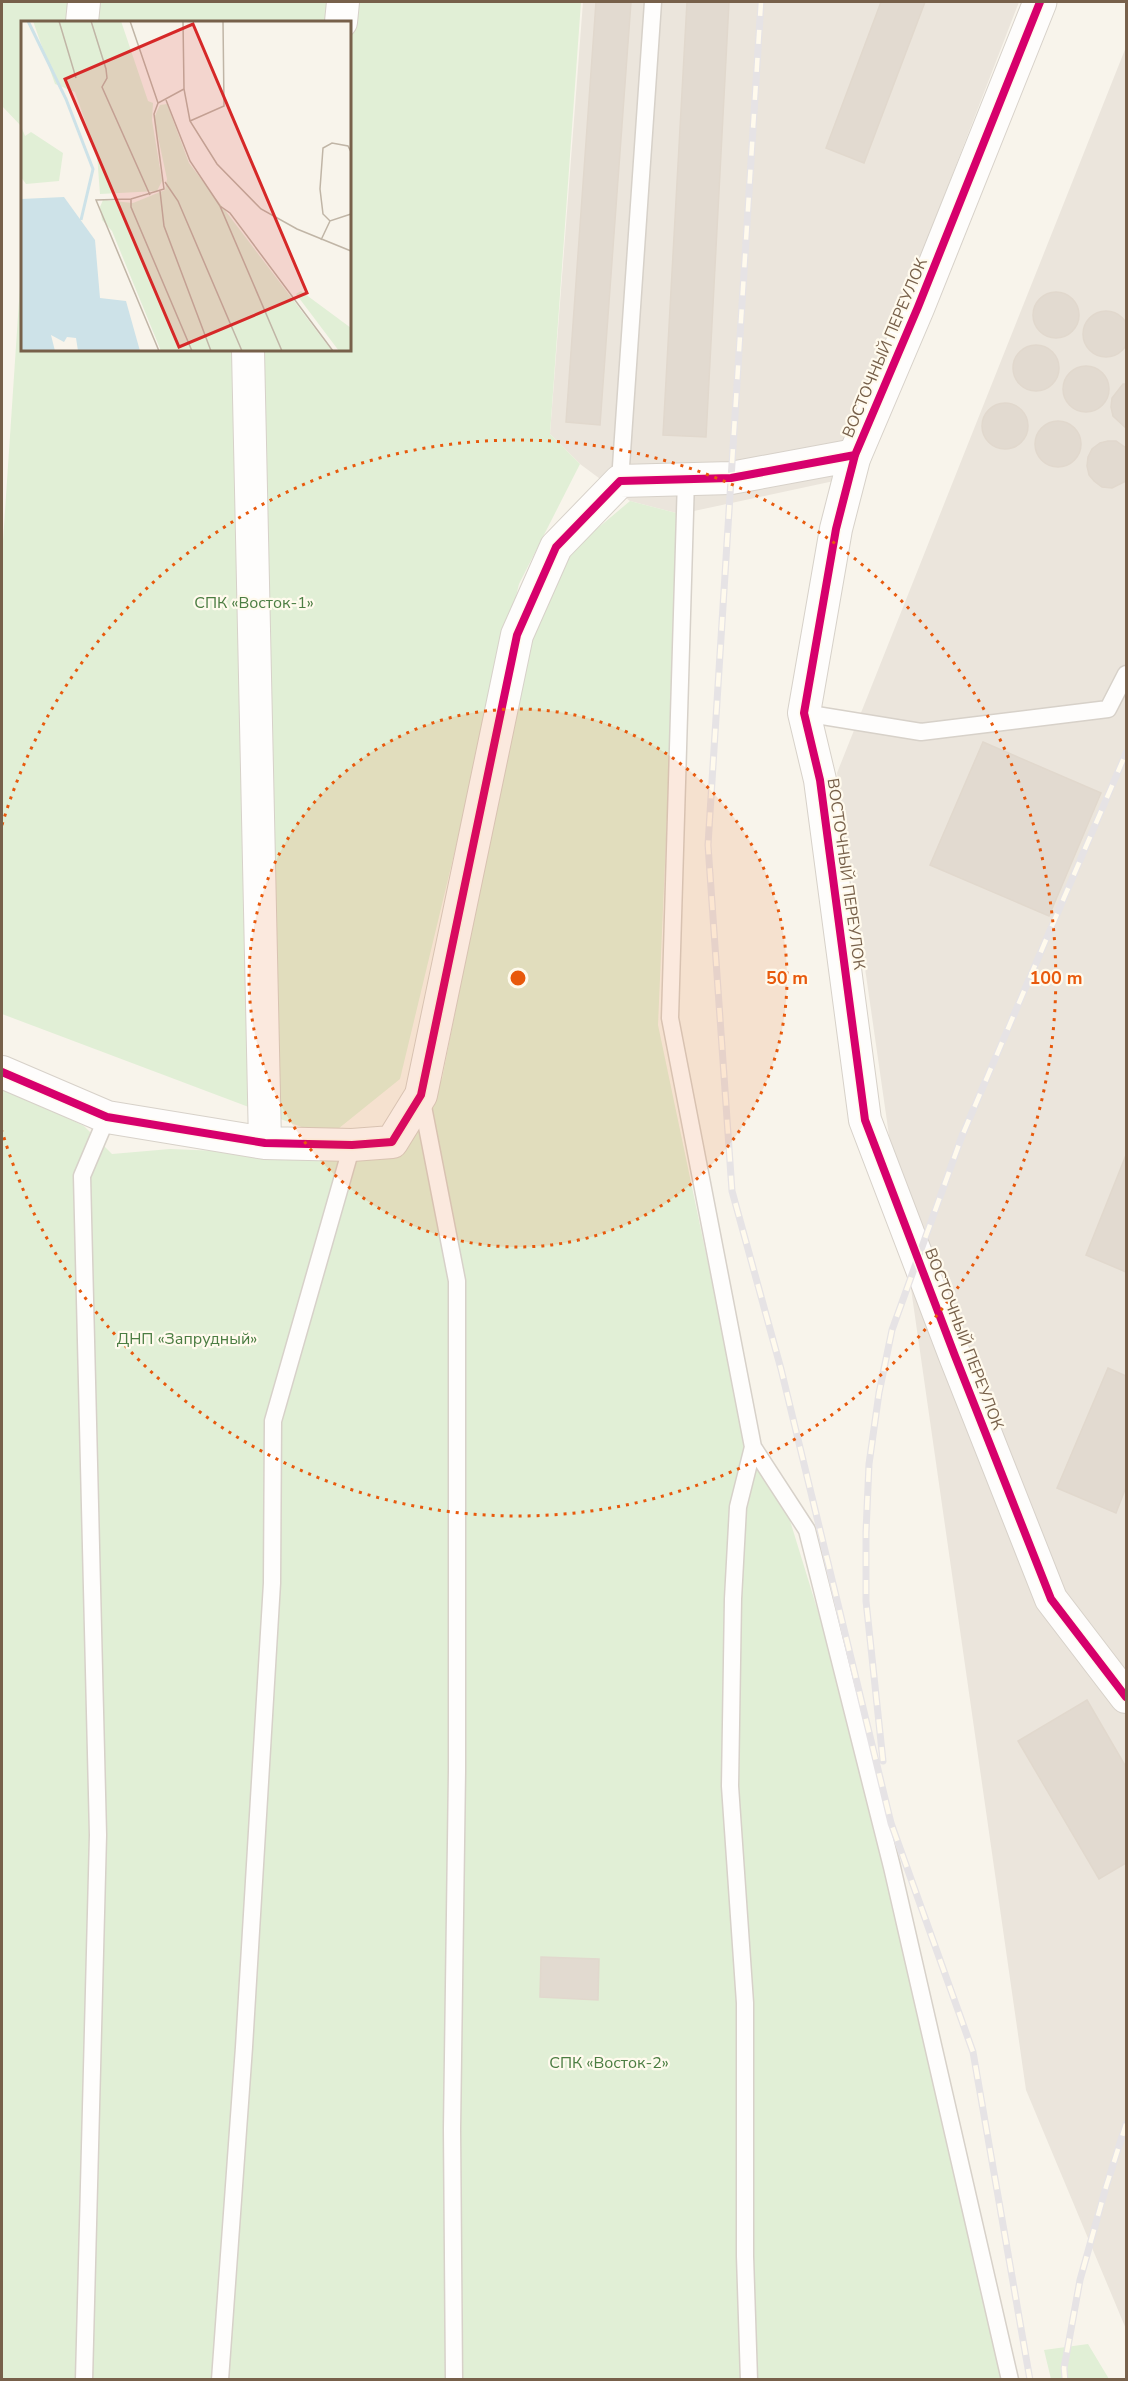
<svg xmlns="http://www.w3.org/2000/svg" width="1128" height="2381" font-family="'Nunito Sans',sans-serif">
<style>
.industrial{fill:#ebe5dc}
.green{fill:#e1efd6}
.building{fill:#e2dad0;stroke:#e1d8cd;stroke-width:1.5}
.lines{fill:none;stroke-linecap:round;stroke-linejoin:round}
.service-casing{stroke:#d7d1c9;stroke-width:19}
.minor-casing{stroke:#d7d1c9;stroke-width:34}
.tertiary-casing{stroke:#d7d1c9;stroke-width:35}
.service{stroke:#fefdfc;stroke-width:16}
.minor{stroke:#fefdfc;stroke-width:32}
.tertiary{stroke:#fefdfc;stroke-width:33}
.rail-casing{stroke:#e6e3e5;stroke-width:7}
.rail{stroke:#fffaed;stroke-width:4.5;stroke-dasharray:14;stroke-linecap:butt}
.cycleway-casing{stroke:#fffaed;stroke-width:11}
.cycleway{stroke:#d6006c;stroke-width:8}
.ring{fill:none;stroke:#e8590c;stroke-width:3;stroke-dasharray:3 6}
.labels{text-anchor:middle;dominant-baseline:central;stroke-width:4.5;stroke-linejoin:round;paint-order:stroke}
.street-label{font-size:16px;fill:#77604a;stroke:#fffaed}
.park-label{font-size:16px;fill:#4b7d42;stroke:#fffaed}
.inset-river{fill:none;stroke:#cde2e8;stroke-width:3}
.inset-road{fill:none;stroke:#c0b5a6;stroke-width:1.5}
.view{fill:#d62828;fill-opacity:0.15;stroke:#d62828;stroke-width:3}
.inset-edge{fill:none;stroke:#77604a;stroke-width:3}
.centre{fill:#e8590c;stroke:#fffaed;stroke-width:3}
.ring-label{font-size:18px;text-anchor:middle;font-weight:bold;fill:#e8590c;stroke:#fffaed;stroke-width:4.5;stroke-linejoin:round;paint-order:stroke}
</style>
<rect width="100%" height="100%" fill="#f8f4eb"/>
<!-- industrial -->
<path class="industrial" d="M583,2H1019L834,481L680,514L630,501L580,464L550,434Z
M1126,47V2329L1026,2090L837,773Z"/>
<!-- green -->
<path class="green" d="M2,2H581L550,434L580,464L519,584L400,1079L328,1137L2,1014V556L22,256V350H350V22H22V127L2,106Z
M630,501L680,514L658,1025L748,1454L780,1488L871,1784L1003,2379H2V1086L84,1126L112,1154L170,1149L392,1158L442,1079L542,575Z
M1088,2344L1109,2379H1051L1044,2350Z"/>
<!-- building -->
<path class="building" d="M596,2H631L600,425L566,422Z
M687,2H729L706,437L663,435Z
M881,2H925L864,163L826,148Z
M1033 315a23 23 0 1 1 46 0a23 23 0 1 1-46 0Z
M1083 334a23 23 0 1 1 46 0a23 23 0 1 1-46 0Z
M1013 368a23 23 0 1 1 46 0a23 23 0 1 1-46 0Z
M1063 389a23 23 0 1 1 46 0a23 23 0 1 1-46 0Z
M1123,384H1126V428L1113,416L1111,407L1112,398Z
M982 426a23 23 0 1 1 46 0a23 23 0 1 1-46 0Z
M1035 444a23 23 0 1 1 46 0a23 23 0 1 1-46 0Z
M1108,441H1116L1126,448V481L1112,488L1102,487L1094,481L1089,475L1087,466L1088,457L1092,449L1100,443Z
M983,742L1101,793L1049,916L930,865Z
M1126,1155V1272L1086,1255Z
M1108,1368L1126,1376V1487L1116,1513L1057,1488Z
M1087,1700L1126,1767V1863L1099,1879L1018,1741Z
M541,1957L599,1959L598,2000L540,1997Z"/>
<g class="lines">
<defs>
<path id="service" d="M686,479L670,1018L753,1447
M620,481L653,2
M804,713L921,732L1108,709L1126,674
M421,1096L457,1281V1771L452,2129L454,2380
M84,2380L98,1835L82,1176L107,1117
M220,2380L244,2047L272,1583L273,1421L352,1145
M749,2380L745,2256V2003L730,1786L733,1599L738,1507L753,1447L807,1530L892,1867L1010,2380"/>
<path id="minor" d="M82,22L84,2
M341,22L343,2
M248,350L265,1143
M2,1072L107,1117L265,1143L352,1145L392,1142L421,1095L517,635L556,547L620,481L731,478L855,455L836,529L804,713L820,780L865,1120L955,1356L1051,1599L1126,1697"/>
<path id="tertiary" d="M855,455L918,307L1040,2"/>
</defs>
<!-- service casing -->
<use href="#service" class="service-casing"/>
<!-- minor casing -->
<use href="#minor" class="minor-casing"/>
<!-- tertiary casing -->
<use href="#tertiary" class="tertiary-casing"/>
<!-- service -->
<use href="#service" class="service"/>
<!-- minor -->
<use href="#minor" class="minor"/>
<!-- tertiary -->
<use href="#tertiary" class="tertiary"/>
<defs>
<path id="rail" d="M761,2L708,845L732,1191L781,1369L891,1823L973,2052L1030,2380
M883,1761L866,1601V1532L869,1464L879,1393L892,1330L962,1136L1126,753
M1065,2380L1064,2368L1080,2280L1106,2187L1126,2124"/>
</defs>
<!-- rail casing -->
<use href="#rail" class="rail-casing"/>
<!-- rail -->
<use href="#rail" class="rail"/>
<defs>
<path id="cycleway" d="M1040,2L918,307L855,455L836,529L804,713L820,780L865,1120L955,1356L1051,1599L1126,1697
M2,1072L107,1117L265,1143L352,1145L392,1142L421,1095L517,635L556,547L620,481L731,478L855,455"/>
</defs>
<!-- cycleway casing -->
<use href="#cycleway" class="cycleway-casing"/>
<!-- cycleway -->
<use href="#cycleway" class="cycleway"/>
</g>
<!-- distance rings -->
<circle cx="518" cy="978" r="269" fill="#e8590c" fill-opacity=".12"/>
<g class="ring">
<circle cx="518" cy="978" r="269"/>
<path d="M2 825A538 538 0 1 1 2 1131"/>
</g>
<g class="labels">
<!-- street labels -->
<g class="street-label">
<text transform="translate(885 348) rotate(-67)">ВОСТОЧНЫЙ ПЕРЕУЛОК</text>
<text transform="translate(846 874) rotate(82)">ВОСТОЧНЫЙ ПЕРЕУЛОК</text>
<text transform="translate(964 1339) rotate(69)">ВОСТОЧНЫЙ ПЕРЕУЛОК</text>
</g>
<!-- park labels -->
<g class="park-label">
<text x="254" y="603">СПК «Восток-1»</text>
<text x="187" y="1339">ДНП «Запрудный»</text>
<text x="609" y="2063">СПК «Восток-2»</text>
</g>
</g>
<!-- overview -->
<g transform="translate(21 21)">
<rect width="330" height="330" fill="#f8f4eb"/>
<path d="M12,0H100L127,80L132,82L131,99L141,160L136,170L79,173L76,134L54,71L34,63ZM146,83L168,142L311,330H140L91,210L81,199L79,186L82,179L112,182L144,169L146,158L133,97L139,84ZM0,105L4,115L10,111L42,132L38,160L5,163L0,156ZM280,270L330,307V330H318L275,273Z" fill="#e1efd6"/>
<path d="M43,176L74,219L79,277L105,280L119,330H57L55,317L46,316L43,321L30,314L34,330H0V178Z" fill="#cde2e8"/>
<path class="inset-river" d="M7,0L45,78L72,148L60,199"/>
<path class="inset-road" d="M38,0L55,57M70,0L85,48L86,57L81,66L129,174M109,0L137,82M162,0L163,68L169,100L196,143L240,188L276,208L330,230M145,79L169,140L199,185M169,100L203,85L202,0M330,131L327,125L311,122L302,127L299,168L302,193L309,200L330,193M144,161L157,180L221,330M139,170L143,205L190,330M110,178V186L171,330M300,219L309,200M138,330L75,179L110,178L143,168L133,93L137,82L163,68M261,330L199,185L209,192L312,330"/>
<path class="view" d="M172,3L286,272L158,326L44,58Z"/>
<rect width="330" height="330" class="inset-edge"/>
</g>
<circle cx="518" cy="978" r="9" class="centre"/>
<g class="ring-label">
<text x="787" y="984">50 m</text>
<text x="1056" y="984">100 m</text>
</g>
<!-- border -->
<rect width="1128" height="2381" fill="none" stroke="#77604a" stroke-width="6"/>
</svg>
